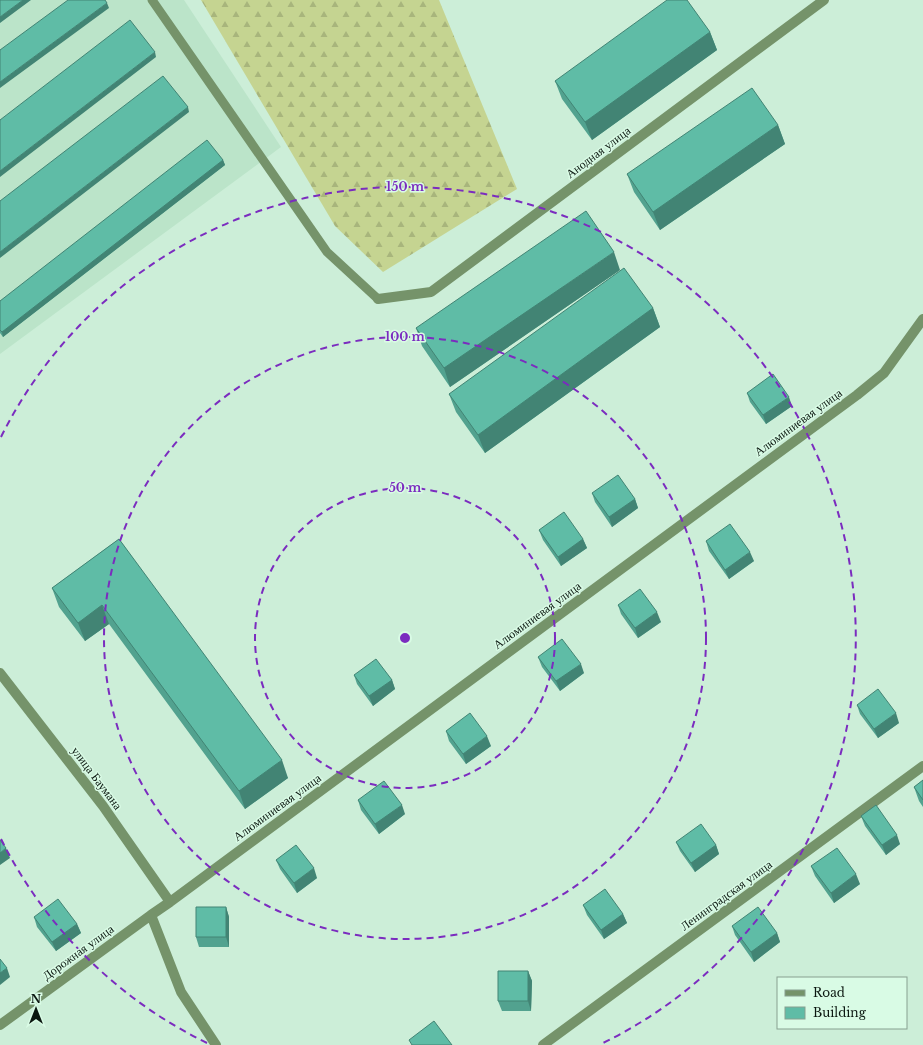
<svg xmlns="http://www.w3.org/2000/svg" width="923" height="1045" font-family="'Libre Baskerville',serif">
<style>
.built{fill:#bbe4c9}
.forest{fill:url(#forest-firs)}
.lines{fill:none;stroke-linecap:round;stroke-linejoin:round}
.lane{stroke:#75936a;stroke-width:9}
.street{stroke:#75936a;stroke-width:10}
.wall{fill:#52a28f}
.shaded-wall{fill:#428474}
.building{fill:#5fbca6;stroke:#428474}
.ring{fill:none;stroke:#7b2cbf;stroke-width:2;stroke-dasharray:7 5}
.labels{text-anchor:middle;dominant-baseline:central;stroke-width:3;stroke-linejoin:round;paint-order:stroke}
.street-label{font-size:12px;fill:#0b1710;stroke:#d9fbe5}
.centre{fill:#7b2cbf;stroke:#d9fbe5;stroke-width:2}
.ring-label{font-size:12px;text-anchor:middle;font-weight:bold;fill:#7b2cbf;stroke:#d9fbe5;stroke-width:3;stroke-linejoin:round;paint-order:stroke}
</style>
<defs>
<pattern id="forest-firs" width="22" height="20" patternUnits="userSpaceOnUse"><rect width="22" height="20" fill="#c5d491"/><path d="M5 1l3.5 6h-7zM16 11l3.5 6h-7z" fill="#a8b57c"/></pattern>
</defs>
<rect width="100%" height="100%" fill="#cceed8"/>
<!-- built -->
<path class="built" d="M0,0H184L281,147L0,354Z"/>
<!-- forest -->
<path class="forest" d="M201,0H439L517,189L383,272L335,226Z"/>
<g class="lines">
<!-- lane -->
<path class="lane" d="M152,0L327,252L378,299"/>
<!-- street -->
<path class="street" d="M378,299L431,292L824,0
M0,673L103,806L170,902
M151,915L181,992L216,1045
M0,1025L151,915L170,902L857,395L884,373L923,319
M543,1045L923,766"/>
</g>
<!-- wall -->
<path class="wall" d="M710,32L717,50L592,140L562,99L555,81Z
M778,125L785,144L660,230L634,192L627,174Z
M223,160L225,165L3,337L0,333V301Z
M620,270L450,387L422,346L416,328Z
M653,308L660,327L485,453L456,412L449,394Z
M747,393L792,406L766,424L750,402Z
M592,493L635,499L638,508L612,527L595,502Z
M539,530L583,539L587,548L561,566L543,540Z
M119,539L288,778L245,809L109,624L85,641L59,607L52,588Z
M706,541L754,561L729,579L709,551Z
M618,605L661,622L638,638L621,614Z
M538,657L584,673L560,691L542,667Z
M354,675L392,680L395,689L373,706L357,684Z
M857,705L899,723L878,738L860,714Z
M446,731L491,746L466,764L449,741Z
M923,780V807L919,801L914,787Z
M358,800L405,814L379,834L361,810Z
M861,816L900,844L886,855L865,826Z
M676,842L716,845L719,854L695,872L680,851Z
M276,860L317,878L297,893L280,869Z
M811,866L860,884L834,903L815,876Z
M583,905L623,914L627,923L604,939L587,915Z
M226,907L229,917V947H199L196,937Z
M34,917L77,924L81,933L56,951L37,927Z
M732,926L777,933L780,942L754,962L735,935Z
M528,971L532,981L531,1011H502L498,1001Z"/>
<!-- shaded-wall -->
<path class="shaded-wall" d="M23,0H31L0,23V17Z
M107,3L109,8L0,88V82Z
M710,32L717,50L592,140L585,122Z
M155,52L156,57L0,177V171Z
M188,107L189,112L0,258V252Z
M778,125L785,144L660,230L653,212Z
M223,160L225,165L3,337L2,332Z
M614,252L620,270L450,387L444,368Z
M653,308L660,327L485,453L478,435Z
M789,397L792,406L766,424L763,415Z
M635,499L638,508L612,527L609,517Z
M583,539L587,548L561,566L558,557Z
M750,552L754,561L729,579L725,570Z
M102,605L109,624L85,641L78,623Z
M657,612L661,622L638,638L635,628Z
M581,664L584,673L560,691L556,681Z
M392,680L395,689L373,706L369,696Z
M896,713L899,723L878,738L874,729Z
M487,736L491,746L466,764L463,754Z
M282,760L288,778L245,809L239,791Z
M402,805L405,814L379,834L375,824Z
M897,835L900,844L886,855L882,845Z
M716,845L719,854L695,872L691,863Z
M6,848L10,858L0,865V853Z
M314,868L317,878L297,893L294,883Z
M856,874L860,884L834,903L831,893Z
M226,907L229,917V947L226,937Z
M623,914L627,923L604,939L601,930Z
M77,924L81,933L56,951L52,942Z
M777,933L780,942L754,962L751,952Z
M7,968L10,977L0,985V973Z
M528,971L532,981L531,1011L528,1001Z"/>
<!-- building -->
<path class="building" d="M0,0H23L0,17Z
M68,0H105L107,3L0,82V50Z
M667,0H687L710,32L585,122L555,81Z
M130,20L155,52L0,171V120Z
M163,76L188,107L0,252V201Z
M752,88L778,125L653,212L627,174Z
M207,140L223,160L2,332L0,330V301Z
M586,211L614,252L444,368L416,328Z
M624,268L653,308L478,435L449,394Z
M773,374L789,397L763,415L747,393Z
M618,475L635,499L609,517L592,493Z
M564,512L583,539L558,557L539,530Z
M730,524L750,552L725,570L706,541Z
M119,539L282,760L239,791L102,605L78,623L52,588Z
M640,589L657,612L635,628L618,605Z
M562,639L581,664L556,681L538,657Z
M376,659L392,680L369,696L354,675Z
M878,689L896,713L874,729L857,705Z
M470,713L487,736L463,754L446,731Z
M923,780V800L914,787Z
M384,781L402,805L375,824L358,800Z
M876,805L897,835L882,845L861,816Z
M701,824L716,845L691,863L676,842Z
M0,840L6,848L0,853Z
M296,845L314,868L294,883L276,860Z
M837,848L856,874L831,893L811,866Z
M605,889L623,914L601,930L583,905Z
M58,899L77,924L52,942L34,917Z
M196,907H226V937H196Z
M758,907L777,933L751,952L732,926Z
M0,959L7,968L0,973Z
M498,971H528V1001H498Z
M434,1021L452,1045H412L409,1040Z"/>
<!-- distance rings -->
<g class="ring">
<circle cx="405" cy="638" r="150"/>
<circle cx="405" cy="638" r="301"/>
<path d="M207 1043A451 451 0 0 1 1 839M1 437A451 451 0 1 1 603 1043"/>
</g>
<g class="labels">
<!-- street labels -->
<g class="street-label">
<text transform="translate(598 152) rotate(-37)">Анодная улица</text>
<text transform="translate(798 422) rotate(-36)">Алюминиевая улица</text>
<text transform="translate(537 615) rotate(-36)">Алюминиевая улица</text>
<text transform="translate(97 778) rotate(53)">улица Баумана</text>
<text transform="translate(277 807) rotate(-36)">Алюминиевая улица</text>
<text transform="translate(726 895) rotate(-36)">Ленинградская улица</text>
<text transform="translate(78 952) rotate(-36)">Дорожная улица</text>
</g>
</g>
<circle cx="405" cy="638" r="6" class="centre"/>
<g class="ring-label">
<text x="405" y="191">150 m</text>
<text x="405" y="341">100 m</text>
<text x="405" y="492">50 m</text>
</g>
<!-- legend -->
<rect x="777" y="977" width="130" height="52" fill="#d9fbe5" stroke="#87a090"/>
<rect x="785" y="990" width="20" height="6" fill="#75936a" stroke="#87a090"/>
<text x="813" y="997" font-size="12" fill="#0b1710">Road</text>
<rect x="785" y="1007" width="20" height="12" fill="#5fbca6" stroke="#87a090"/>
<text x="813" y="1017" font-size="12" fill="#0b1710">Building</text>
<!-- north arrow -->
<g transform="translate(36 1009)" stroke="#d9fbe5" stroke-width="3" paint-order="stroke">
<path d="M0-3L7 15L0 10L-7 15Z" fill="#0b1710"/>
<text y="-6" font-size="11" font-weight="bold" text-anchor="middle" fill="#0b1710">N</text>
</g>
</svg>
